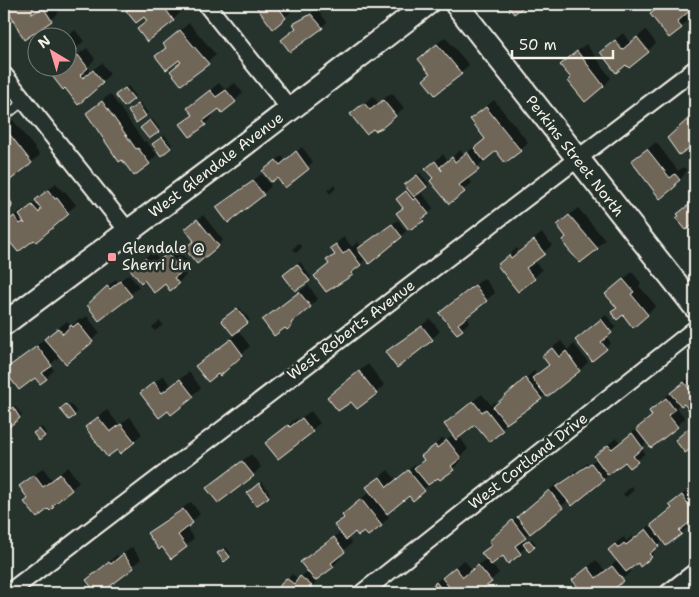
<svg xmlns="http://www.w3.org/2000/svg" width="699" height="597" font-family="'Shantell Sans',sans-serif">
<style>
.shadow{fill:#0007}
.building{fill:#6f6658;stroke:#f4f1e8}
.lines{fill:none;stroke-linecap:round;stroke-linejoin:round}
.lane-casing{stroke:#f4f1e8;stroke-width:11}
.street-casing{stroke:#f4f1e8;stroke-width:20}
.secondary-casing{stroke:#f4f1e8;stroke-width:26}
.lane{stroke:#26332d;stroke-width:8}
.street{stroke:#26332d;stroke-width:16}
.secondary{stroke:#26332d;stroke-width:22}
.poi-dot{fill:#ff9aa2;stroke:#26332d;stroke-width:2}
.labels{text-anchor:middle;dominant-baseline:central;stroke-width:5;stroke-linejoin:round;paint-order:stroke}
.street-label{font-size:15px;fill:#f4f1e8;stroke:#26332d}
.poi-label{font-size:15px;fill:#f4f1e8;stroke:#26332d;text-anchor:start}
</style>
<rect width="100%" height="100%" fill="#26332d"/>
<filter id="ink" filterUnits="userSpaceOnUse"><feTurbulence type="fractalNoise" baseFrequency=".02" numOctaves="2"/><feDisplacementMap in="SourceGraphic" scale="10" xChannelSelector="R" yChannelSelector="G"/><feConvolveMatrix kernelMatrix="1 2 1 2 8 2 1 2 1" color-interpolation-filters="sRGB"/></filter>
<g filter="url(#ink)">
<!-- shadow -->
<path class="shadow" d="M5,4H40V8L46,4H54L59,12L51,20L16,19Z
M135,4H175L181,12L173,20H148L144,15L128,11Z
M256,4H284L291,12L273,27Z
M529,4H538L532,8Z
M546,4H557L550,9Z
M662,4H695V6L685,14L689,19L681,27L652,14Z
M317,9L327,22L322,27L297,28L294,25Z
M189,23L216,55L181,83L172,71L182,61L179,58L157,56L167,47L165,44Z
M75,30L84,41L73,51L76,56L87,48L95,59L88,67L91,71L102,63L110,74L78,103L65,86L63,88L49,68H68L66,38Z
M646,30L656,43L648,51L601,52L623,33L630,43Z
M62,34L65,38H58Z
M445,37L469,65L435,94L431,73L419,59Z
M586,44L611,78L604,86L573,78L570,57Z
M219,83L225,90L235,83L243,93L235,101L219,107L211,113L213,116L205,124H182L193,114L189,108Z
M128,86L136,96L133,98L119,93Z
M392,93L404,108L381,127L352,114L373,96L378,103Z
M110,94L144,142L146,141L157,155L149,163L122,159L120,160L87,113Z
M494,100L528,142L520,150L496,149L467,177L472,183L449,202L427,169L443,154L448,161L460,150L464,155L486,138L471,119Z
M140,103L148,113L137,121L132,109Z
M695,113V142L680,154L678,128Z
M152,119L160,129L158,131L144,126Z
M13,120L40,155L4,184V127Z
M165,135L172,145L170,147L156,142Z
M656,142L678,171L684,167L687,171L676,185L633,161Z
M302,147L313,162L285,186L269,166L282,156L286,161Z
M420,173L429,184L417,194L419,196L422,193L433,208L423,220L409,229L398,213L404,207L397,199L409,189L408,183Z
M262,174L271,186L263,194L217,207Z
M56,183L63,192L65,191L76,205L36,240L9,234L4,225L23,209L25,211Z
M334,185L336,188L330,194L327,190Z
M578,208L605,240L580,262L567,217Z
M203,215L223,240L218,246L186,248L195,240L192,224Z
M398,220L406,231L401,236L366,258L352,274L326,291L315,276L330,263L328,260L335,253L332,248L340,240L344,237L352,247L358,242L361,247Z
M542,233L552,245L534,261L542,270L534,278L498,265L517,248L519,251Z
M298,243L302,247L296,253L293,249Z
M4,246L10,253L4,259Z
M176,247L189,263L182,270L186,275L178,283H165L140,262L153,251L158,258Z
M300,262L311,277L309,280L287,273Z
M632,272L641,283L639,286L656,306L633,326L618,307L615,286Z
M129,274L139,287L99,319L96,297L116,279L118,282Z
M484,278L495,293L466,316L470,321L462,329L441,313Z
M308,285L318,299L299,315L300,317L292,325L263,321Z
M239,307L250,320L247,322L225,317Z
M606,315L616,327L606,336L611,343L606,348L582,335Z
M87,316L100,333L66,362L60,356L50,365L54,370L46,378L6,370L67,321L71,326L80,318L81,320Z
M430,319L440,331L432,339L387,352Z
M160,321L163,325L155,331L152,327Z
M239,332L250,346L242,354L197,366Z
M561,341L568,350L574,344L588,362L580,370L509,421L489,441L475,423L459,436L468,449L459,458L461,461L453,469L438,476L413,499L409,494L386,513L389,517L381,525L355,531L347,537L352,543L339,555L341,558L333,566L315,579L317,581L306,593H276L292,574L299,580L306,572L313,578L302,562L341,532L336,525L351,507L371,491L368,487L376,480L388,470L396,480L417,463L419,466L425,459L423,456L431,448L443,438L445,441L454,434L446,424L453,416L482,394L491,405L494,402L496,405L534,371L537,375L550,364L552,348Z
M368,364L384,385L376,393L351,400L329,397Z
M189,372L201,388L171,413L142,393L163,375L171,386Z
M689,378L695,385V410L692,412L684,402L680,403L676,407L685,418L677,426L648,441L641,448L645,453L637,461H626L572,505L569,500L531,531L523,539L526,543L532,539L536,544L534,546H527L509,562L503,555L491,564L499,573L475,593H456L450,586L446,591L448,593H422L464,560L472,570L487,558L483,553L493,544L498,533L558,483L559,485L576,470L578,471L587,463L589,465L597,458L595,456L603,448L617,438L620,442L640,426L653,415L650,411L658,403Z
M69,403L77,412L69,419L64,407Z
M15,406L22,415L9,425L4,415Z
M107,410L119,425L130,417L142,434L134,441L86,427Z
M311,411L320,423L278,458L275,436L297,418L298,420Z
M42,427L46,433L44,435L37,431Z
M692,427L695,431V444L685,452L679,438Z
M695,452V464L689,457Z
M251,454L261,467L253,475L208,488Z
M68,467L79,482L53,507L30,498L21,486L43,468L52,480Z
M262,482L270,493L268,496L251,491Z
M632,486L634,490L626,497L623,494Z
M695,486V517L687,523L689,525L681,533L663,540L651,556L638,561L628,569L631,572L606,593H564L577,583L574,580L596,560L605,571L618,560L609,550L617,542L624,537L626,541L633,536L634,538L673,507L671,505L679,497Z
M191,502L200,514L186,527L194,538L186,546L163,545L148,533Z
M4,504L8,510L4,515Z
M4,526L10,535L4,541Z
M132,547L141,559L98,593L87,580L117,555L119,557Z
M226,547L231,554L229,556L221,551Z"/>
<!-- building -->
<path class="building" d="M5,4H40L32,9V14L43,7L52,21L24,40Z
M135,4H162L174,21L147,42L137,29L147,21L144,17L136,23L126,11Z
M254,4H276L286,18L273,29Z
M506,4H527L514,14Z
M663,4H694L695,6L677,22L682,28L669,38L650,14Z
M311,14L323,28L290,52L281,40L296,28L293,24Z
M180,30L209,64L181,85L170,71L181,62L179,60L166,70L155,56L166,48L163,44Z
M637,37L649,52L629,68L626,65L616,73L600,52L615,40L622,50Z
M68,38L77,50L68,57Z
M437,44L462,74L435,95L423,80L430,74L418,59Z
M577,51L604,86L585,102L568,81L571,78L560,65Z
M78,55L88,68L80,75L83,78L93,70L103,83L78,105L65,88L63,90L49,72L51,70L48,68H68V63Z
M125,88L134,99L124,107L115,95Z
M210,90L216,97L226,90L236,102L222,113L219,109L203,121L206,125L190,137L180,124L193,115L187,108Z
M383,100L396,116L382,128L375,131L373,129L366,134L350,114L364,103L370,110Z
M102,101L136,149L138,148L150,164L134,176L122,160L119,162L86,113Z
M138,104L146,116L136,123L128,111Z
M486,107L521,151L505,163L496,151L484,161L474,148L485,139L470,119Z
M689,118L693,124L695,122V144L679,155L667,138Z
M150,120L159,132L149,139L140,128Z
M4,127L32,163L4,185Z
M162,137L171,148L161,156L152,144Z
M647,149L670,178L675,174L680,180L675,184L676,186L660,199L631,161Z
M296,151L309,169L285,188L277,178L271,182L262,171L276,160L280,165Z
M467,152L479,170L459,185L465,192L449,204L430,181L433,178L425,169L435,161L442,171L440,167L452,157L455,162Z
M417,175L427,187L414,197L404,185Z
M253,181L264,195L228,223L216,207Z
M48,190L55,199L57,198L69,214L36,242L34,240L18,252L5,236L8,234L4,229V224L14,216L20,224L23,222L25,224L19,215L32,205L39,213L41,209L35,200Z
M406,191L413,200L416,198L429,214L422,219L424,221L409,230L396,213L403,208L396,199Z
M695,200V227L693,225L686,230L676,218L679,216L677,214Z
M569,215L598,249L580,263L566,247L563,240L566,237L557,225Z
M197,219L219,246L197,264L184,248L194,241L185,229Z
M392,224L402,237L369,264L357,249Z
M534,240L545,254L526,268L535,279L518,292L497,265L509,255L511,258Z
M336,244L343,254L349,249L361,265L351,273L353,275L326,292L314,276L329,264L326,260L335,255L330,248Z
M168,254L182,272L174,278L179,284L170,291L165,284L154,293L144,280L141,283L130,269L145,258L150,265Z
M297,264L310,281L295,291L283,275Z
M623,279L634,292L631,294L648,315L633,328L623,315L617,320L611,312L617,308L605,294Z
M120,281L132,296L99,321L87,305L107,286L110,289Z
M475,285L487,301L458,324L463,330L457,334L439,313Z
M299,292L311,307L291,323L293,325L287,330L285,328L274,336L262,320Z
M237,308L248,323L233,335L221,320Z
M601,319L612,333L601,342L607,349L592,361L575,340Z
M78,323L93,342L66,364L44,339L58,328L63,334L71,325L73,327Z
M422,326L433,340L397,368L385,352Z
M231,339L243,355L220,376L218,374L208,382L195,366Z
M37,346L52,366L42,373L47,379L40,384L35,378L19,390L4,370Z
M552,348L559,357L566,351L580,371L547,397L532,378L549,365L542,356Z
M359,371L377,394L357,409L351,402L338,411L327,397Z
M525,378L542,399L506,424L493,407Z
M180,379L194,397L171,415L168,411L159,418L140,393L154,382L162,393Z
M684,382L691,391L695,386V412L692,414L684,404L681,406L670,393Z
M666,398L675,410L668,415L678,427L651,448L636,429L652,416L649,411Z
M473,401L482,412L486,409L503,431L489,442L475,425L456,440L444,424Z
M66,404L75,416L69,420L60,409Z
M13,407L20,418L9,427L4,421V414Z
M98,417L110,432L121,424L135,442L120,454L117,450L107,457L85,427Z
M302,418L313,432L278,459L265,443L288,425L290,427Z
M689,428L695,436V446L685,453L675,440Z
M39,429L45,436L39,441L33,433Z
M632,433L643,448L633,456L638,462L630,468L625,462L608,475L594,456L608,445L612,449Z
M447,440L461,458L451,466L454,470L440,480L438,478L428,485L414,468L424,460L421,456L435,445L437,448Z
M242,461L254,476L218,503L206,488Z
M591,463L604,480L572,506L556,487Z
M408,470L425,491L413,501L409,496L387,514L366,487L380,477L387,487Z
M60,474L72,490L52,506L54,507L50,511L48,509L37,518L24,502L28,499L19,486L34,475L43,487Z
M259,483L269,497L256,506L247,493Z
M549,490L563,508L530,534L517,517Z
M682,495L695,514V518L679,531L682,534L666,546L651,525L672,508L669,505Z
M361,499L382,526L368,536L364,532L358,536L355,532L346,540L334,525L344,518L342,515Z
M183,509L193,523L178,535L187,547L171,559L162,547L159,550L147,533Z
M512,520L526,538L515,546L521,554L508,564L503,556L491,565L481,553L492,545L489,541Z
M646,529L659,546L649,554L652,557L640,567L638,563L626,572L608,550L615,544L618,548L624,543L626,545Z
M334,537L345,552L331,563L334,567L315,581L300,562Z
M529,540L535,547L529,552L523,544Z
M224,549L230,557L224,562L217,553Z
M123,554L134,568L101,593H96L86,580L109,562L111,564Z
M478,565L492,582L477,593H454L442,578L455,567L463,577Z
M612,566L624,581L608,593H583L572,580L588,567L596,578Z
M300,576L312,586L307,593H274L286,578L294,584Z
M436,582L445,593H422L432,586Z"/>
<g class="lines">
<defs>
<path id="lane" d="M4,117L24,101
M4,201L7,205"/>
<path id="street" d="M206,4L290,109
M4,75L128,231
M8,593L695,69
M362,593L695,329
M668,593L695,572"/>
<path id="secondary" d="M456,4L695,307
M4,324L236,151L427,4"/>
</defs>
<!-- lane casing -->
<use href="#lane" class="lane-casing"/>
<!-- street casing -->
<use href="#street" class="street-casing"/>
<!-- secondary casing -->
<use href="#secondary" class="secondary-casing"/>
<!-- lane -->
<use href="#lane" class="lane"/>
<!-- street -->
<use href="#street" class="street"/>
<!-- secondary -->
<use href="#secondary" class="secondary"/>
</g>
</g>
<!-- markers -->
<rect class="poi-dot" x="107" y="252" width="10" height="10" rx="2.5"/>
<g class="labels">
<!-- street labels -->
<g class="street-label">
<text transform="translate(575 156) rotate(52)">Perkins Street North</text>
<text transform="translate(216 165) rotate(-37)">West Glendale Avenue</text>
<text transform="translate(351 330) rotate(-37)">West Roberts Avenue</text>
<text transform="translate(528 461) rotate(-38)">West Cortland Drive</text>
</g>
<!-- poi labels -->
<g class="poi-label">
<text x="122" y="248">Glendale @<tspan x="122" dy="17">Sherri Lin</tspan></text>
</g>
</g>
<!-- margin -->
<rect width="699" height="597" fill="none" stroke="#26332d" stroke-width="20"/>
<rect x="10" y="10" width="679" height="577" fill="none" stroke="#f4f1e8" stroke-width="2" filter="url(#ink)"/>
<!-- north arrow -->
<g transform="translate(52 52) rotate(322)"><circle r="24" fill="#26332d" stroke="#787f78"/>
<path d="M0-4L9 19L0 12L-9 19Z" fill="#ff9aa2"/>
<text y="-8" font-size="14" font-weight="bold" text-anchor="middle" fill="#f4f1e8">N</text>
</g>
<!-- scale -->
<path d="M512 50v8h101v-8" fill="none" stroke="#f4f1e8" stroke-width="2.5"/>
<text x="519" y="50" font-size="15" fill="#f4f1e8" stroke="#26332d" stroke-width="4" paint-order="stroke">50 m</text>
</svg>
